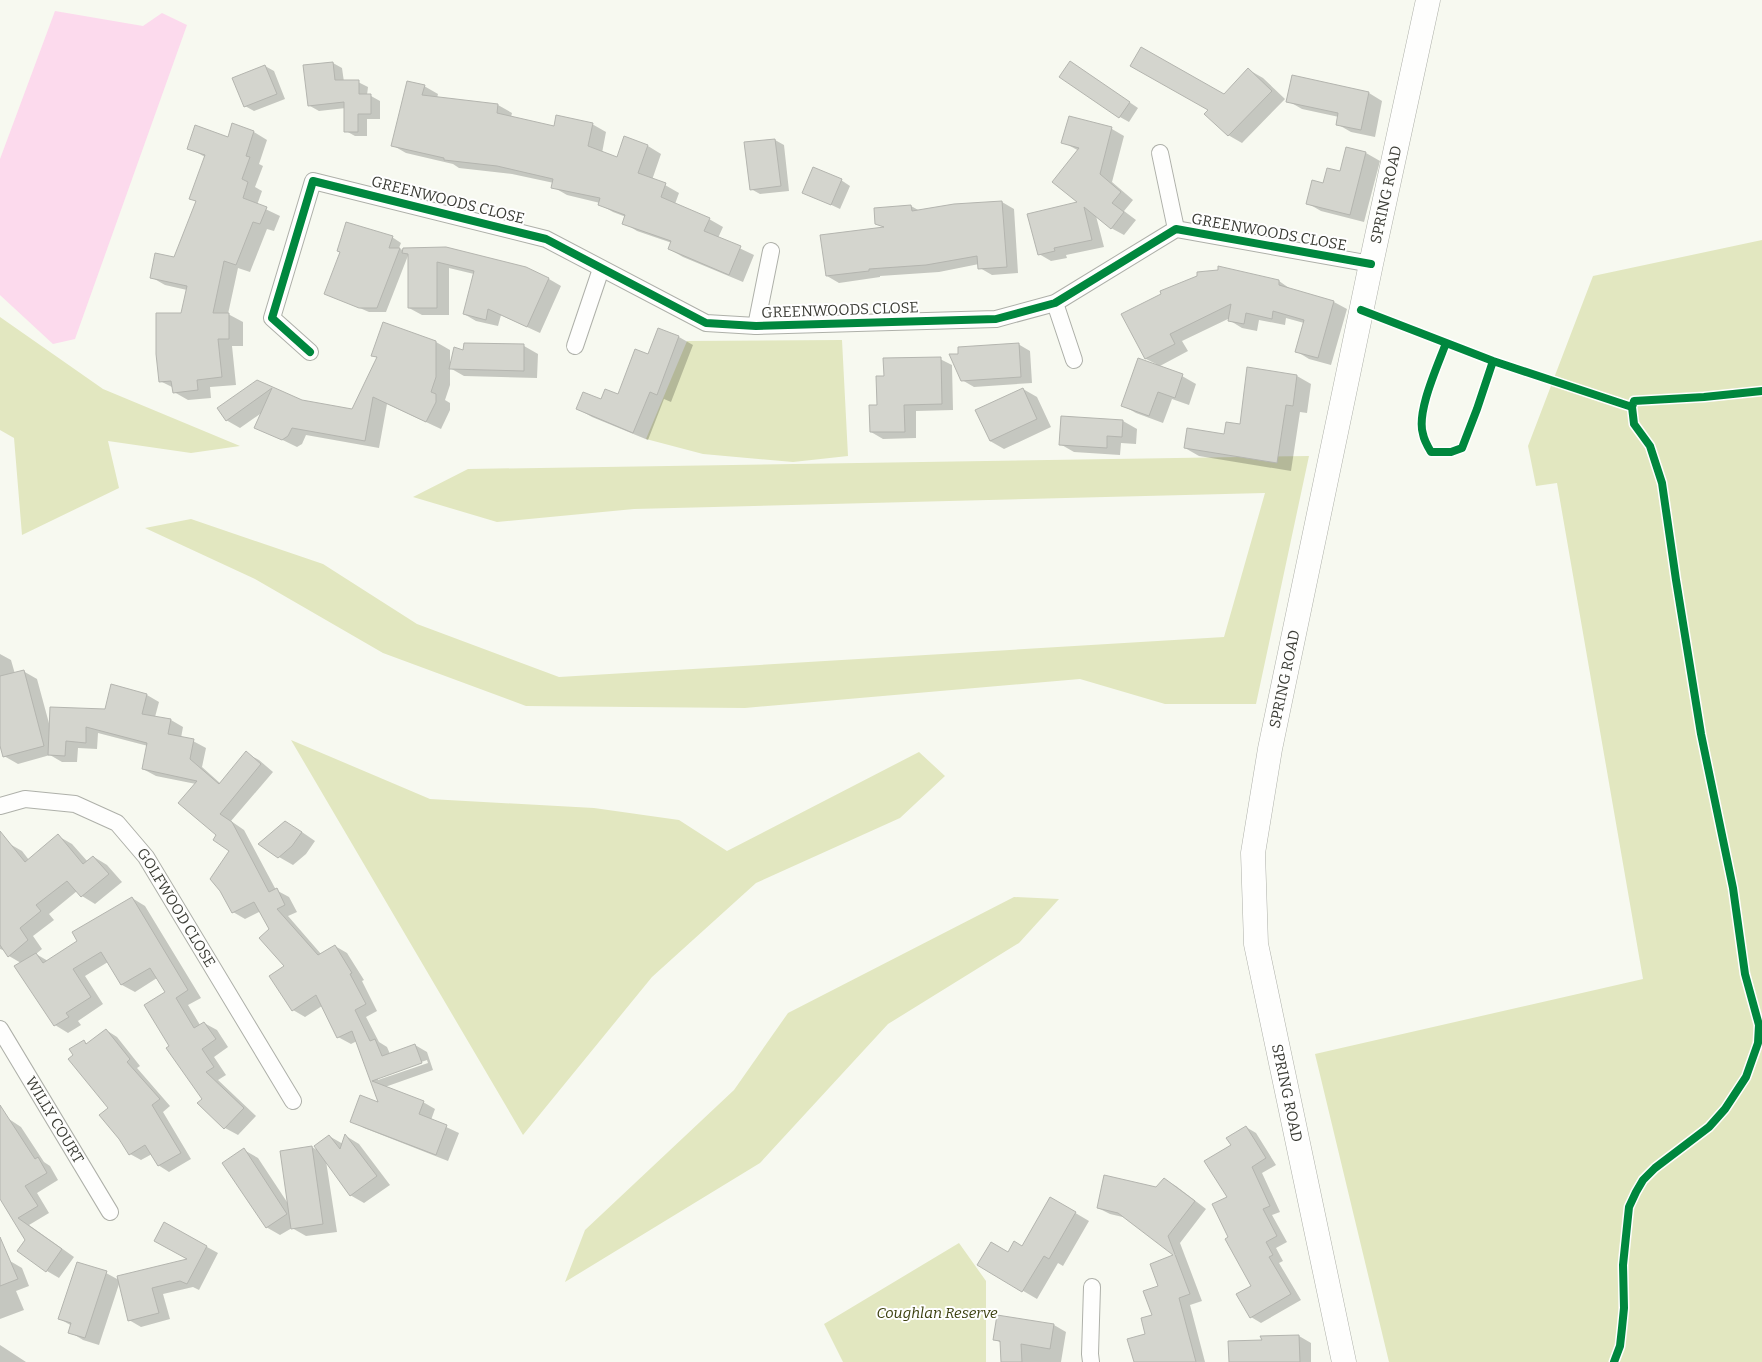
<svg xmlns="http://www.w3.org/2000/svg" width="1762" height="1362" font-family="Bitter,serif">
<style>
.green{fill:#e2e7c0}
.water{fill:#fcdaed}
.shadow{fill:#0003;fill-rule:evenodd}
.building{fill:#d4d5ce;stroke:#b4b5af}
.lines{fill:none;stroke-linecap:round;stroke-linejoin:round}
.street-casing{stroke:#aeb0a9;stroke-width:18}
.secondary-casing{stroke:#aeb0a9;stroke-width:25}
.street{stroke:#fefefd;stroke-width:16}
.secondary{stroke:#fefefd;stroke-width:24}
.cycleway-casing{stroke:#fff;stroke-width:11}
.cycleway{stroke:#00873e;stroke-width:8}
.labels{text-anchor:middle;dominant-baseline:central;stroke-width:4;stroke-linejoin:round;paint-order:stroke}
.street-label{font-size:15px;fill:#3b3c35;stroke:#fff}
.park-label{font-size:15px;font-style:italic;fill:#3c400f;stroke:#fff}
</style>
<rect width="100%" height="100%" fill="#f7f9f0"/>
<!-- green -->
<path class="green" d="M1762,240V1362H1389L1315,1054L1643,979L1557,483L1536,486L1528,446L1593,276Z
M0,317L103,389L240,446L191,453L108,441L119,488L22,535L14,438L0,430Z
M842,340L848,456L793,462L703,454L646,439L687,341Z
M1309,456L1256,704H1165L1080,679L745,708L526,706L383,653L255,579L145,528L191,519L323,564L417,624L559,677L1224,637L1265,493L634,509L497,522L413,497L468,469Z
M291,740L430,799L594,808L679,820L727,851L919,752L945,776L900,818L756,883L652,977L523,1135Z
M1014,897L1059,899L1019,943L888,1024L760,1163L565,1282L585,1230L734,1090L788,1013Z
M959,1243L986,1281V1362H843L824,1324Z"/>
<!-- water -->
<path class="water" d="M55,11L143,26L162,13L187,25L75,339L53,344L0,295V159Z"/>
<!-- shadow -->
<path class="shadow" d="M333,63L342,68L344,82H358L368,87L367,95L371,96L380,101V119H367V136H355L346,131V108L319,111L310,106Z
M265,66L274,71L285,99L254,111L245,106Z
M1079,68L1138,108L1129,122L1120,117Z
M1249,70L1263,78L1285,99L1242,143L1228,135L1224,95Z
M424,86L438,94L437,98L498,105L512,113L511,117L555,128L592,124L606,132L602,153L618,158L648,146L661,154L652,180L665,185L679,193L675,204L709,219L723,227L718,238L754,255L743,282L683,257L669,249L672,243L637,231L624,223L626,217L613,212L599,204L600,203L567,195L553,187L554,183L512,174L459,168L453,164L406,153L392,145Z
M1369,93L1382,101L1375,137L1351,132L1337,124L1339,117L1302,109L1288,101Z
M1070,117L1112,129L1124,136L1112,182L1133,200L1124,211L1136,220L1124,235L1111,228L1096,216L1104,247L1066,255L1067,258L1051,261L1039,254L1080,202L1079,151L1063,142Z
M254,132L267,140L259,164L263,166L255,187L262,191L257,205L280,216L274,231L267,229L250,272L238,268L228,314L243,322V346H232L236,385L210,387L211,398L188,400L174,392V388L160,381L182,314L187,290L165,285L151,277L174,259L197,202L191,198L205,157L189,148Z
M775,140L784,145L789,191L760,194L751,189Z
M1366,153L1380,161L1364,222L1321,211L1307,203L1324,184Z
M841,180L850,186L840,209L804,192Z
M1002,202L1014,209L1018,273L992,275L980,268L979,264L939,272L880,276V277L839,283L827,276L886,228L877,223L911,206L920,211Z
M392,237L401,243L399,248L404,251L549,279L561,286L540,333L501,315L498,326L476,321L464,314L474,274L449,268V315H422L409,308V253L386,312H369L325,293Z
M1219,268L1279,281L1292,290L1334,302L1347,309L1331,365L1309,359L1296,351L1304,323L1286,318L1285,325L1259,320L1257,331L1242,328L1229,320L1230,318L1182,341L1188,351L1158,367L1182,376L1196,384L1189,405L1172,399L1163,423L1136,413L1122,405L1156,364L1146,359L1123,315L1219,271Z
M658,330L679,337L693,345L671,402L664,399L648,440L592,417L578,409L619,396L648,356Z
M436,342L450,350V365L465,352L524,346L538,354L537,378L464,376L450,368V385L445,400L450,403V410L441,429L387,404L379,448L306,435L302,444L297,447L256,427L263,412L240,428L226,420L257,381L302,401L353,410L378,358L373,355Z
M1018,344L1030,351L1032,383L974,387L962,380Z
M940,359L952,365L953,410L916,411V438L883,439L871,432L885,377Z
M1248,369L1297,376L1311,384L1307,413L1300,412L1291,471L1199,456L1185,448L1225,436L1241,426Z
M1023,389L1037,397L1051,427L1004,449L990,441Z
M1123,421L1137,429L1136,444L1121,443L1120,455L1074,452L1060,444Z
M0,654L11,660L15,674L23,671L37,679L50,727L105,711L112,686L147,695L159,702L155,717L171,720L183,727L181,738L193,741L206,748L202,767L221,784L246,753L259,760L273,772L231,821L244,830L276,890L289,897L297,912L288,916L321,954L335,946L347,953L364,980L362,981L377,1011L366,1017L379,1042L387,1047L390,1054L415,1045L427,1052L433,1070L385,1087L423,1102L435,1109L431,1120L459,1133L448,1161L364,1128L352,1121L380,1104L357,1041L351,1044L338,1037L322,1006L305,1017L293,1010L286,966L261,911L245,919L233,912L230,851L218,835L196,784L156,776L143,769L148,746L98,733L97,749L78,748L77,762H62L50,755L18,764L4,756L1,747H0ZM427,1060L428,1063L378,1080V1077Z
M299,830L315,841L306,854L293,865L279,857Z
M58,836L72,844L88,862L94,857L107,865L122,882L95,904L82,896L77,891L49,914L54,920L33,936L42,949L36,954L48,961L79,941L132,898L145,906L201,998L188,1005L200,1025L204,1023L217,1030L228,1047L214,1057L226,1075L218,1080L256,1116L238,1135L225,1128L203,1099L171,1046L166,993L157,978L135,992L122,985L108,962L85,976L103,1004L78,1021L81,1025L68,1033L55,1025L21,963L9,956L6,951L0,949V849L8,843L22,851L29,860Z
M106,1030L117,1037L140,1066L137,1068L170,1106L163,1112L191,1159L169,1172L158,1165L152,1154L141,1160L130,1154L84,1042L88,1044Z
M0,1113L21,1127L44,1162L50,1166L58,1180L37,1193L49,1213L29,1225L74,1257L59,1278L47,1271L0,1196Z
M1246,1127L1256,1133L1276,1165L1262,1173L1280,1212L1272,1215L1287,1242L1276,1248L1283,1261L1279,1263L1301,1300L1261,1323L1251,1317L1252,1286L1229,1238L1228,1198L1232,1146Z
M329,1136L343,1144L346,1136L359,1144L390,1185L364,1203L350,1195L326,1161L337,1232L306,1236L292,1228L280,1235L266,1227L244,1150L258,1158L289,1205L312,1147L320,1152Z
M1164,1179L1176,1186L1206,1209L1180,1243L1202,1301L1190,1305L1205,1362H1135L1154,1316L1160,1286L1152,1264L1176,1255L1127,1218L1110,1214L1098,1208L1156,1189Z
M1050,1198L1089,1221L1063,1266L1058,1263L1037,1299L979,1265L1022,1248Z
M165,1224L218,1253L199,1290L193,1287L163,1294L170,1319L141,1327L129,1320L120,1281L99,1345L83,1340L70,1332L72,1326L60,1319L106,1273L119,1280L190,1260Z
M10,1261L22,1268L29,1286L16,1291L24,1310L0,1319V1264Z
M998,1316L1054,1325L1066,1332L1061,1362H1002L1001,1343L995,1339Z
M1299,1336L1311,1343V1362H1230L1264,1341Z
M0,1345L26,1362H0Z"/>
<!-- building -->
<path class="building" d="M1141,47L1224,94L1248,68L1272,91L1228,136L1204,114L1208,110L1130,66Z
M1070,61L1130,102L1119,118L1059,77Z
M333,62L335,80H359V94H371V114H358V132H344V102L308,106L303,65Z
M265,65L277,94L244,107L232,78Z
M1292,75L1369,92L1361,130L1336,125L1338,113L1286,102Z
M407,81L425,85L422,95L498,104L497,113L554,126L556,115L593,123L588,146L617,157L624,136L648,145L638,173L666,183L661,197L710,218L704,231L741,246L729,275L668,249L671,241L622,224L625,215L598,205L600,198L551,188L553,179L497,166L444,160V158L391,146Z
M1069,116L1112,127L1100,174L1121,192L1112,203L1124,212L1111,229L1084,207L1092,240L1054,248L1055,251L1038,255L1027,214L1077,202L1052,182L1079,148L1061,143Z
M232,123L254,131L246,156L250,157L242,179L248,182L243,198L267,207L260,224L253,222L236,265L224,261L213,313H229V339H218L222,377L197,380L198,390L173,393L171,381L159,382L156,354V313H181L187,286L150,278L155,253L174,257L196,201L189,199L205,155L187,149L195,125L228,137Z
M775,139L781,186L750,190L744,142Z
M1346,147L1366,152L1350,215L1306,204L1312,180L1323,183L1327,168L1340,171Z
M813,167L842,179L831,205L802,193Z
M1002,201L1007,267L978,269L977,256L926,265L869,269V271L826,276L820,235L884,227L875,224L874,208L911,205L912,211L954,204Z
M346,222L393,236L389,248H400L377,308H359L324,294L340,252L337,251Z
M446,247L526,267L549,278L527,327L488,309L486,320L463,314L474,271L437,262V308H408V254L402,253L403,248Z
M1218,266L1279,280V285L1334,301L1318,358L1295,352L1304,320L1273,311L1272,319L1246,313L1244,324L1228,321L1231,304L1170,334L1175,344L1145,359L1121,314L1161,294L1160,291L1197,276V272L1218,270Z
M383,322L436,341V377L431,392L436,394V402L426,422L373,397L365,441L292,428L288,436L282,440L254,428L272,388L226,421L217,408L257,380L302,400L352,409L377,357L371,356Z
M658,328L679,336L657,395L650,392L633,433L576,409L583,392L601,399L605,389L618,394L635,349L648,354Z
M464,343L524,344V371L449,369L454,347L463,350Z
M1019,343L1021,377L961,381L949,354H958V347Z
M941,357L942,404L904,405L905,432H870L869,405H877L876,376H884L883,358Z
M1138,358L1183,374L1175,398L1158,392L1149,416L1121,406Z
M1247,367L1297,375L1293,406L1286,405L1277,463L1184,448L1187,428L1224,434L1226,422L1240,424Z
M1023,388L1037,419L990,441L975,410Z
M1061,416L1123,420L1122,437L1107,436V448L1059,445Z
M24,670L44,746L3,757L0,746V676Z
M111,684L147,694L142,714L171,719L168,734L194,739L190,759L219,784L246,751L261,764L220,814L232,822L269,892L277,888L285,905L277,909L318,955L335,945L352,973L350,974L366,1004L355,1010L370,1041L375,1039L382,1056L415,1044L422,1063L372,1081L424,1101L419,1114L447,1125L436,1155L350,1122L360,1095L378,1102L352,1031L337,1038L316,995L292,1011L269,976L284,966L259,938L269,929L254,902L232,913L220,891L210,879L229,851L213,840L216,835L178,803L197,781L142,769L147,743L86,727V743L66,741L65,756L48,755L50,707L105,709Z
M285,821L302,832L292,846L278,858L258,844Z
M0,831L25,862L58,834L83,864L93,856L109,874L81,897L67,881L36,905L41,911L20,928L28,940L8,957L0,945Z
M132,897L188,990L176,998L194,1028L204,1022L216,1039L202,1049L214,1067L206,1072L244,1108L224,1129L197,1103L202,1099L166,1048L169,1046L144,1005L165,992L150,968L121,985L101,952L73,969L91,997L66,1013L69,1017L54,1026L14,966L36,953L43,963L77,941L72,932Z
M106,1029L130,1059L127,1062L160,1099L152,1105L181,1153L158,1166L145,1145L129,1155L119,1139L99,1115L108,1108L68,1059L73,1055L69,1049L84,1040L86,1044Z
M0,1105L35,1159L38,1157L47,1173L25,1186L38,1206L18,1218L62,1249L46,1272L17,1251L25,1240L0,1199Z
M1246,1126L1266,1158L1252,1167L1270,1206L1263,1209L1277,1236L1266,1242L1273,1255L1269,1257L1291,1294L1250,1318L1236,1294L1251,1286L1225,1239L1228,1237L1212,1204L1227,1197L1204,1161L1231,1145L1226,1138Z
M345,1134L377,1176L350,1196L314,1146L329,1135L340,1149Z
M312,1146L323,1224L291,1229L280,1151Z
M244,1148L287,1214L266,1228L222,1163Z
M1104,1175L1156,1187L1164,1178L1195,1201L1168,1236L1190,1294L1179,1298L1196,1362H1134L1127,1339L1145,1334L1141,1318L1152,1315L1143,1291L1158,1286L1150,1264L1173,1255L1118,1213L1097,1208Z
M1050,1197L1076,1212L1049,1259L1044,1256L1022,1292L977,1265L991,1242L1008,1252L1014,1241L1022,1246Z
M164,1222L207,1246L187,1284L180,1281L152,1288L159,1313L128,1321L117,1276L187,1259L154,1241Z
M0,1237L18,1279L0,1286Z
M77,1262L107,1271L85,1338L68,1333L71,1323L58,1319Z
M997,1315L1054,1324L1050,1349L1021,1344L1022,1362H1001L1000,1341L993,1340Z
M1299,1335L1300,1362H1229L1228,1341L1262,1340L1260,1336Z"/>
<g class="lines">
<defs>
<g id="street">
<path d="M1160,153L1176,229"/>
<path d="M1055,303L1074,360"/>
<path d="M756,326L771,251"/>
<path d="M575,346L601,269"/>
<path d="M310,352L272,318L313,181L546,239L706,323L756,326L996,319L1055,303L1176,229L1371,264"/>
<path id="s1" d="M0,806L25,799L75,804L117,823L146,857L293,1101"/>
<path id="s2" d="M0,1029L110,1212"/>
<path d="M1091,1362L1090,1354L1092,1287"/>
</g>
<g id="secondary">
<path id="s3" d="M1344,1362L1256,944L1253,853L1270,749L1371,264L1428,0"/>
</g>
</defs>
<!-- street casing -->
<use href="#street" class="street-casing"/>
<!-- secondary casing -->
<use href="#secondary" class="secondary-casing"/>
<!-- street -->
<use href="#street" class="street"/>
<!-- secondary -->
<use href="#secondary" class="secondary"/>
<defs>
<path id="cycleway" d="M1361,310L1493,361L1632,407
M1446,343C1438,365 1416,412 1423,434C1424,440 1428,447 1431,452H1451L1462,448L1477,409L1493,361
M310,352L272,318L313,181L546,239L706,323L756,326L996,319L1055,303L1176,229L1371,264
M1614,1362L1620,1346L1622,1328L1624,1308L1623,1265L1629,1207L1636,1192L1643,1180L1655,1168L1709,1127L1725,1109L1746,1077L1758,1043L1759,1025L1745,974L1733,888L1701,734L1676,580L1662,483L1650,446L1634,424L1632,407L1634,401L1704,397L1762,391"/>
</defs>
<!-- cycleway casing -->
<use href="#cycleway" class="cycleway-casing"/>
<!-- cycleway -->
<use href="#cycleway" class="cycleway"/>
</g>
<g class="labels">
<!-- street labels -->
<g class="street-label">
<text stroke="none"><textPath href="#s3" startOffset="1190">SPRING ROAD</textPath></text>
<text transform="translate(448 200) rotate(14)">GREENWOODS CLOSE</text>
<text transform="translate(1269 232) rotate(10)">GREENWOODS CLOSE</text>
<text transform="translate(840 310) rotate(-2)">GREENWOODS CLOSE</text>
<text stroke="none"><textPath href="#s3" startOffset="695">SPRING ROAD</textPath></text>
<text stroke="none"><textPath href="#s1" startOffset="226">GOLFWOOD CLOSE</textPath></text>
<text transform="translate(1287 1093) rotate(78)">SPRING ROAD</text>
<text stroke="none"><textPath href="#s2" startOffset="106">WILLY COURT</textPath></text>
</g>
<!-- park labels -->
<g class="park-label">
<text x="937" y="1313">Coughlan Reserve</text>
</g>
</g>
</svg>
